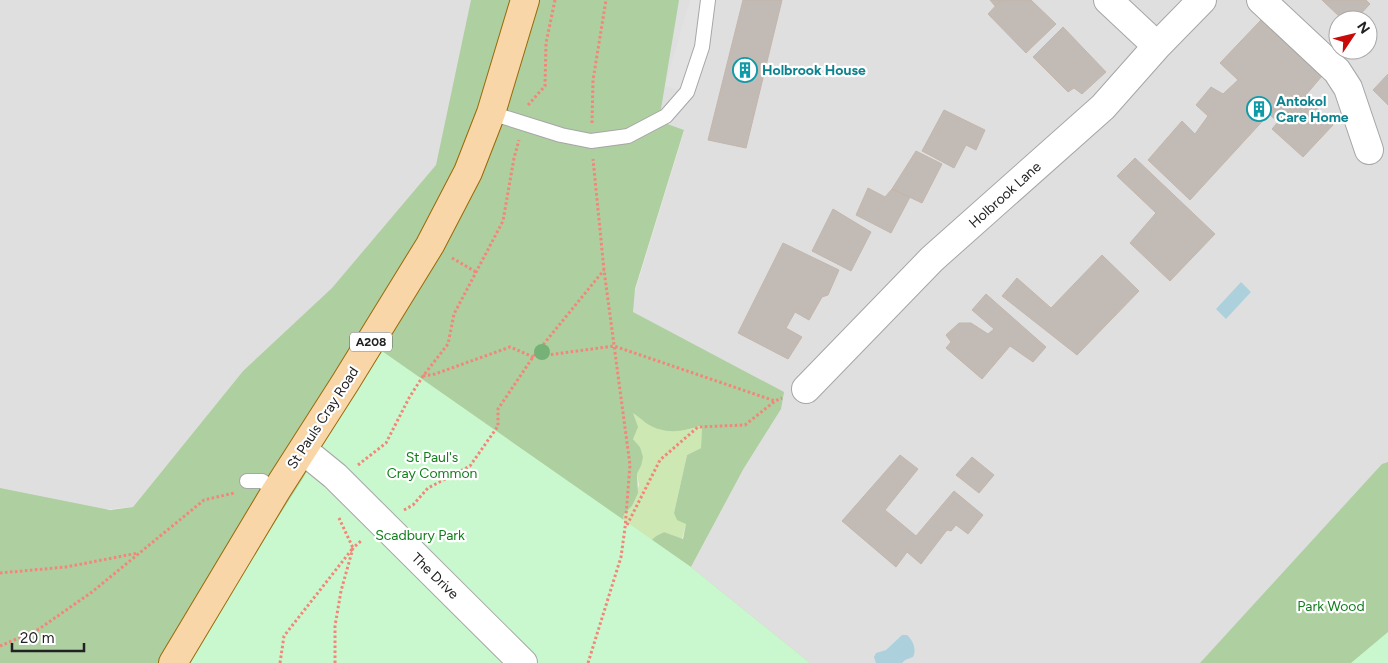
<svg xmlns="http://www.w3.org/2000/svg" width="1388" height="663" font-family="Figtree,sans-serif">
<style>
.residential{fill:#e0dfdf;fill-rule:evenodd}
.grass{fill:#cde8b2}
.forest{fill:#aecfa0;fill-rule:evenodd}
.park{fill:#caf8ce}
.parking{fill:#e2e2e2}
.water{fill:#acd1dd}
.building{fill:#c2bbb5;stroke:#c3b6ac}
.lines{fill:none;stroke-linecap:round;stroke-linejoin:round}
.service-casing{stroke:#a6a6a6;stroke-width:16}
.minor-casing{stroke:#a6a6a6;stroke-width:30}
.primary-casing{stroke:#996907;stroke-width:30}
.path{stroke:#f48578;stroke-width:3;stroke-dasharray:2.5 2.5;stroke-linecap:butt}
.service{stroke:#fff;stroke-width:14}
.minor{stroke:#fff;stroke-width:28}
.primary{stroke:#f8d6a7;stroke-width:28}
.tree{fill:#76b178}
.labels{text-anchor:middle;dominant-baseline:central;stroke-width:4.5;stroke-linejoin:round;paint-order:stroke}
.shield{fill:#fff;stroke:#646464;stroke-width:1}
.shield-label{font-size:12px;font-weight:bold;fill:#222}
.culture-label{font-size:14px;font-weight:bold;fill:#0d838f;stroke:#fff;text-anchor:start}
.street-label{font-size:14px;fill:#222;stroke:#fff}
.park-label{font-size:14px;fill:#117e1b;stroke:#fff}
</style>
<rect width="100%" height="100%" fill="#f1efe9"/>
<!-- residential -->
<path class="residential" d="M0,0H536L474,187L243,371L133,507L0,520Z
M657,0H1388V632L1211,663H810L691,567L744,468L629,310L684,131L649,118ZM1338,20H1368V50H1338Z"/>
<!-- grass -->
<path class="grass" d="M633,412L687,430L702,424L701,448L687,455L674,513L686,524L682,539L664,532L656,536L647,544L621,535L624,514L632,506L639,485L637,474L641,466L640,447L633,439Z"/>
<!-- forest -->
<path class="forest" d="M471,0H679L659,121L684,130L635,289L633,312L784,392L781,409L744,468L691,567L810,663H0V488L110,510L133,507L243,371L332,288L436,165ZM633,413C638,416 642,420 646,423C664,435 683,432 702,425L701,448L687,455L674,513L677,520L686,524L683,539L664,532L656,536L647,544L621,535L624,514L632,506L638,493L637,474L641,466L643,457L640,447L633,439L638,427Z
M1388,462V663H1200L1382,464Z"/>
<!-- park -->
<path class="park" d="M379,349L691,567L810,663H189L228,596L303,478Z
M1388,632V663H1351Z"/>
<!-- parking -->
<path class="parking" d="M690,0H708L687,92L665,86Z"/>
<!-- water -->
<path class="water" d="M1241,282L1251,292L1226,319L1216,309Z
M902,635H907C913,640 917,650 913,657L905,660L902,663H876L874,657L876,653L886,650Z"/>
<!-- building -->
<path class="building" d="M743,0H782L746,148L708,140Z
M990,0H1001L995,6Z
M1001,0H1031L1056,24L1026,53L988,14Z
M1322,0H1366L1370,4L1355,20H1343Z
M1261,20L1322,76L1305,96L1333,125L1303,157L1272,129L1278,122L1269,114L1190,200L1148,160L1182,121L1195,134L1208,116L1196,105L1211,87L1223,94L1238,80L1220,63Z
M1063,27L1106,72L1082,94L1074,88L1068,92L1033,57Z
M1388,74V105L1373,90Z
M944,110L985,130L976,150L966,145L954,168L922,151Z
M916,151L942,164L922,203L892,189Z
M1135,158L1215,234L1170,281L1130,243L1156,213L1117,176Z
M868,188L885,197L892,189L910,197L891,233L856,215Z
M833,209L871,232L851,271L812,251Z
M783,243L839,270L828,295L822,297L809,320L795,312L786,328L802,337L788,359L738,333Z
M1102,255L1139,291L1077,355L1002,296L1017,278L1051,308Z
M986,294L1046,347L1033,362L1010,346L982,379L946,348L951,342L946,335L959,323H971L988,334L994,329L972,310Z
M900,455L918,469L885,510L916,536L954,491L983,515L968,534L956,525L951,531L947,530L921,564L907,552L896,567L842,521Z
M972,457L994,475L979,493L956,475Z"/>
<g class="lines">
<defs>
<path id="service" d="M491,113L561,135L591,141L628,136L666,116L687,92L702,47L708,0
M247,481H262L276,491"/>
<path id="minor" d="M1108,0L1157,46
M1261,0L1337,71L1348,88L1369,150
M806,389L932,259L1103,107L1157,46L1202,0
M303,450L335,476L523,663"/>
<path id="primary" d="M173,663L276,491L345,383L430,245L468,172L491,113L525,0"/>
</defs>
<!-- service casing -->
<use href="#service" class="service-casing"/>
<!-- minor casing -->
<use href="#minor" class="minor-casing"/>
<!-- primary casing -->
<use href="#primary" class="primary-casing"/>
<!-- path -->
<path class="path" d="M528,105L545,86L546,43L555,0
M592,123L593,80L606,0
M452,258L476,272
M423,376L435,374L510,347L533,357L614,346L775,401
M358,465L386,443L409,398L423,376L448,344L454,314L503,221L514,158L519,140
M404,510L413,505L428,488L470,466L498,426V409L533,357L604,270
M627,525L660,460L698,427L745,425L775,401L782,398
M0,573L66,567L138,553
M0,646L39,629L92,592L204,500L234,493
M280,663L284,636L353,548L339,518
M335,663V626L341,591L353,548L362,540
M588,663L621,557L625,528L630,465L604,270L593,159"/>
<!-- service -->
<use href="#service" class="service"/>
<!-- minor -->
<use href="#minor" class="minor"/>
<!-- primary -->
<use href="#primary" class="primary"/>
</g>
<!-- trees -->
<circle class="tree" cx="542" cy="352" r="8"/>
<!-- icons -->
<defs>
<symbol id="building-ring" viewBox="-11 -11 22 22"><circle r="9.5" fill="#fff" stroke="#0f9aa8" stroke-width="1.5"/><path d="M-4-6H4V6H1V3H-1V6H-4ZM-2.5-4.3h1.7v1.8h-1.7ZM.8-4.3h1.7v1.8H.8ZM-2.5-1h1.7V.8h-1.7ZM.8-1h1.7V.8H.8Z" fill="#0f9aa8"/></symbol>
</defs>
<g fill-rule="evenodd">
<use href="#building-ring" x="731" y="56" width="28" height="28"/>
<use href="#building-ring" x="1245" y="95" width="28" height="28"/>
</g>
<g class="labels">
<!-- shield labels -->
<rect class="shield" x="350" y="332.5" width="42" height="19" rx="4"/>
<g class="shield-label">
<text x="371" y="342">A208</text>
</g>
<!-- culture labels -->
<g class="culture-label">
<text x="762" y="70">Holbrook House</text>
<text x="1276" y="101">Antokol<tspan x="1276" dy="16">Care Home</tspan></text>
</g>
<!-- street labels -->
<g class="street-label">
<text transform="translate(1005 195) rotate(-42)">Holbrook Lane</text>
<text transform="translate(323 418) rotate(-57)">St Pauls Cray Road</text>
<text transform="translate(435 576) rotate(44)">The Drive</text>
</g>
<!-- park labels -->
<g class="park-label">
<text x="432" y="457">St Paul's<tspan x="432" dy="16">Cray Common</tspan></text>
<text x="420" y="535">Scadbury Park</text>
<text x="1331" y="606">Park Wood</text>
</g>
</g>
<!-- north arrow -->
<g transform="translate(1353 35) rotate(55)"><circle r="24" fill="#ffffff" stroke="#a7a7a7"/>
<path d="M0-4L9 19L0 12L-9 19Z" fill="#ca0a09"/>
<text y="-8" font-size="14" font-weight="bold" text-anchor="middle" fill="#222222">N</text>
</g>
<!-- scale -->
<path d="M12 643v8h72v-8" fill="none" stroke="#222222" stroke-width="2.5"/>
<text x="20" y="643" font-size="15" fill="#222222" stroke="#ffffff" stroke-width="4" paint-order="stroke">20 m</text>
</svg>
